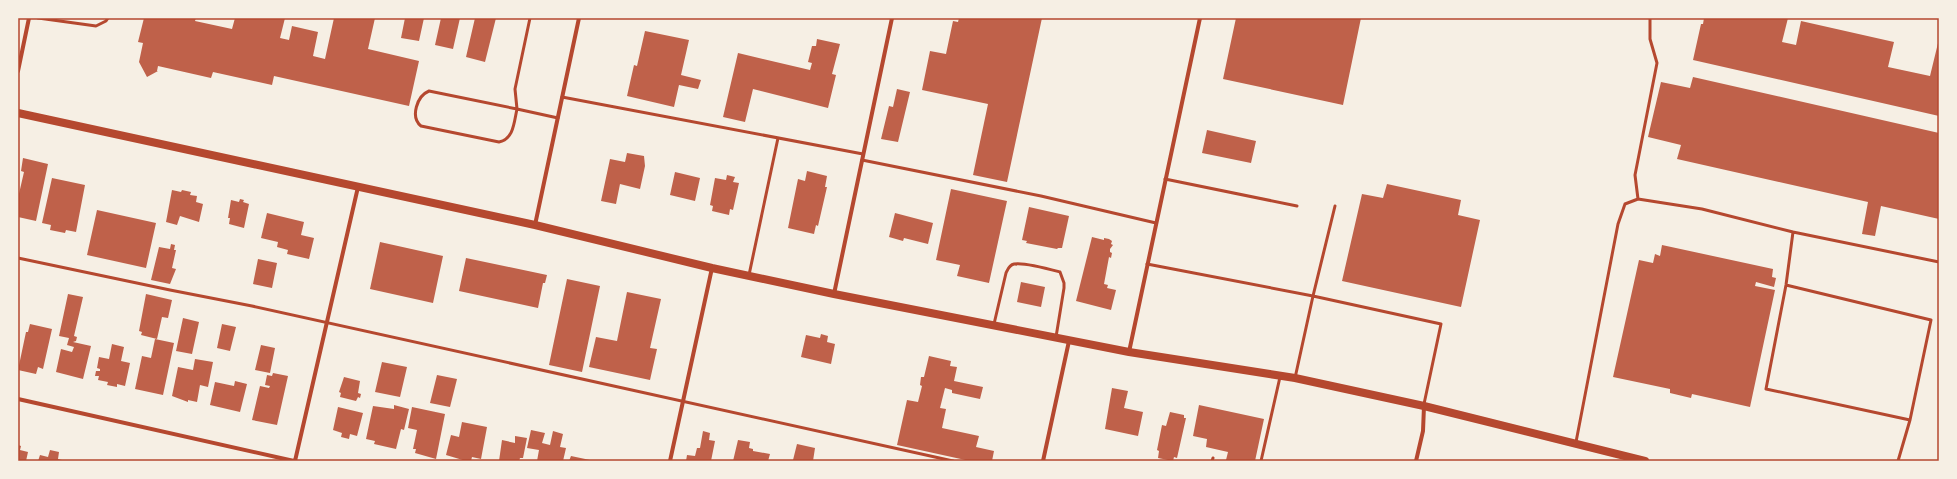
<svg xmlns="http://www.w3.org/2000/svg" width="1957" height="479" font-family="'Open Sans',sans-serif">
<style>
.building{fill:#bf614a}
.lines{fill:none;stroke-linecap:round;stroke-linejoin:round}
.service{stroke:#b5482f;stroke-width:3}
.minor{stroke:#b5482f;stroke-width:4}
.secondary{stroke:#b5482f;stroke-width:8}
.neatline{fill:none;stroke:#b5482f;stroke-width:1.5}
</style>
<rect width="100%" height="100%" fill="#f6efe4"/>
<!-- building -->
<path class="building" d="M144,18H196L195,21L232,29L235,18H285L280,38L289,40L292,26L318,32L313,56L325,59L334,18H375L368,49L419,61L409,106L274,76L272,85L213,72L211,78L158,66L157,71H158L147,77L139,62L143,43L138,42Z
M405,18H424L419,41L401,38Z
M441,18H460L453,49L435,45Z
M475,18H496L485,62L466,57Z
M959,18H1042L1007,182L973,175L988,104L922,90L930,51L946,54L953,21L958,22Z
M1236,18H1361L1343,105L1223,79Z
M1704,18H1788L1782,42L1796,45L1801,21L1894,42L1888,67L1930,76L1939,39V116L1693,60L1701,24H1703Z
M645,31L689,40L681,75L701,80L698,89L679,85L674,107L627,96L634,65L637,66Z
M817,39L840,44L832,74L836,75L828,108L753,89L745,122L723,117L738,53L810,70L812,63L808,62L812,46H816Z
M1693,77L1939,133V219L1881,206L1875,236L1862,234L1868,202L1677,159L1681,145L1648,137L1661,82L1690,88Z
M897,89L910,92L898,142L881,139L889,106L893,107Z
M1207,130L1256,141L1251,163L1202,153Z
M627,153L644,156L645,166L640,189L620,184L616,204L601,201L610,159L625,162Z
M23,158L48,164L36,221L18,217V198L24,172L21,171Z
M807,171L827,176L825,187H827L818,226L816,225L814,234L788,228L798,179L805,181Z
M675,172L700,178L695,201L670,195Z
M727,175L735,177L733,182L739,183L733,210L730,209L729,215L712,211L713,206L710,205L715,178L726,180Z
M52,178L85,185L76,232L66,230L65,233L50,230L51,225L42,223Z
M1387,184L1461,200L1458,215L1480,220L1461,307L1342,281L1362,194L1383,198Z
M951,189L1007,201L989,283L957,276L960,265L936,260Z
M172,190L181,192L182,190L191,192L190,195L197,196L196,202L203,204L199,222L180,216L177,225L166,222Z
M240,199L244,200L243,202L249,204L244,228L229,224L230,218H228L231,200L239,202Z
M1029,207L1069,216L1062,248H1058L1057,249L1026,243L1027,241L1022,240Z
M97,210L156,223L146,268L87,255Z
M267,213L304,222L301,235L314,238L309,259L287,254L288,250L277,247L278,242L261,238Z
M895,213L933,223L928,244L904,238L903,241L889,237Z
M1092,237L1104,240V238L1109,239L1112,241L1111,244L1113,245L1110,249V252L1112,253L1111,258L1109,257L1104,284L1108,285L1107,288L1116,290L1111,310L1076,301Z
M380,242L443,256L433,303L370,289Z
M171,244L175,245L174,250H176L172,268L176,269L170,284L151,280L159,247L170,249Z
M1662,245L1773,269L1772,277L1776,278L1774,287L1756,282L1755,286L1775,290L1750,407L1692,394L1691,398L1670,393V389L1613,377L1639,260L1653,263L1655,254L1660,256Z
M466,258L547,275L545,283H543L538,308L459,291Z
M258,259L277,263L272,288L253,284Z
M567,279L600,286L582,372L549,365Z
M1021,282L1045,287L1041,307L1017,302Z
M627,292L661,299L650,348L657,349L650,380L589,367L596,337L617,341Z
M68,294L83,297L74,336L77,337L76,341L73,342L91,346L83,379L56,372L61,349L72,352L74,347L67,345L69,338L59,336Z
M146,294L172,300L168,318L162,317L157,339L141,335L142,332L139,331Z
M183,318L199,322L192,354L176,351Z
M30,324L52,329L43,369L38,367L36,374L18,370L26,332H28Z
M222,324L236,327L230,351L217,348Z
M821,334L828,336L827,342L835,344L831,364L801,357L806,335L820,338Z
M155,339L174,343L163,395L135,389L142,356L151,358Z
M112,344L124,347L121,361L130,363L125,386L117,384V387L107,385L108,382L98,380L99,376H95L96,371H100V369L97,368L99,357L109,359Z
M261,345L275,348L270,373L255,370Z
M929,356L951,361L950,366L957,367L954,381L983,387L980,399L952,393V390L945,388L940,408L946,409L942,428L979,436L976,447L994,451L992,461H970L897,445L907,400L918,402L922,386L920,385L921,377H924Z
M195,359L213,362L208,387L200,385L197,402L188,400V402L172,396L178,367L193,370Z
M382,362L407,367L400,397L375,392Z
M273,373L288,376L277,425L252,420L260,386L269,388L270,386L265,385L267,375L272,376Z
M437,375L457,379L450,407L430,403Z
M344,377L360,381L358,393L361,394L360,398L358,397L356,401L340,397L341,393L339,392Z
M235,381L247,384L240,412L210,405L215,382L234,386Z
M1112,388L1128,391L1124,408L1143,412L1138,436L1105,429Z
M394,405L409,409L404,430L401,429L396,449L374,444L375,441L366,439L373,406L394,409Z
M1199,405L1264,419L1255,461L1226,460L1228,452L1206,447L1207,439L1193,436Z
M338,407L363,413L357,436L350,434L349,439L341,437L342,433L333,430Z
M412,407L445,414L436,459L415,453L416,449H413L417,430L408,428Z
M1170,412L1184,415V418H1186L1177,458L1174,457L1173,461L1158,458L1159,451L1157,450L1162,425L1166,426Z
M462,422L487,427L481,459L472,457L471,461H466L446,455L451,435L459,437Z
M531,430L545,433L542,443L550,445L553,431L563,434L560,447L566,448L563,461H537L539,450L527,448Z
M703,431L710,433L709,440L715,441L711,461H686L687,455L695,456L697,448H700Z
M515,436L527,438L523,458H520L519,461H499L502,440L515,443Z
M738,440L750,442L749,448L753,449V451L770,454L768,461H733Z
M797,444L815,448L813,461L793,460Z
M18,445L21,446L20,450L28,452L26,461H18Z
M50,450L59,452L58,459L66,461H38L40,455L48,457Z
M571,456L590,460V461H569Z"/>
<g class="lines">
<!-- service -->
<path class="service" d="M38,18L96,26L106,21L108,18
M530,18L515,89L517,109L558,118
M429,91L517,109C514,122 514,139 499,142L421,126C410,117 417,96 429,91Z
M562,97L863,154
M862,160L1041,196L1156,223
M1165,179L1297,206
M1638,199L1635,175L1657,63L1650,39V18
M1335,206L1313,296L1441,324L1424,404
M1793,232L1939,262
M18,258L170,290L252,306L953,461
M1147,264L1313,296L1295,378
M749,275L778,138
M1786,285L1931,320L1910,420
M994,324L1006,273C1008,269 1009,265 1014,264C1024,262 1049,269 1060,272L1064,283V288L1056,337
M1576,442L1618,224L1625,204L1638,199L1702,209L1793,232L1786,285L1766,389L1910,420L1898,461
M1212,461L1213,458
M1261,461L1280,377"/>
<!-- minor -->
<path class="minor" d="M18,71L29,18
M535,225L579,18
M834,294L892,18
M1129,352L1200,18
M18,399L294,461
M295,461L358,187
M670,461L712,268
M1043,461L1069,341
M1416,461L1423,431L1424,406"/>
<!-- secondary -->
<path class="secondary" d="M18,113L535,225L712,268L834,294L1129,352L1295,378L1424,406L1645,461"/>
</g>
<!-- border -->
<rect width="1957" height="479" fill="none" stroke="#f6efe4" stroke-width="38"/>
<rect x="19" y="19" width="1919" height="441" class="neatline"/>
</svg>
